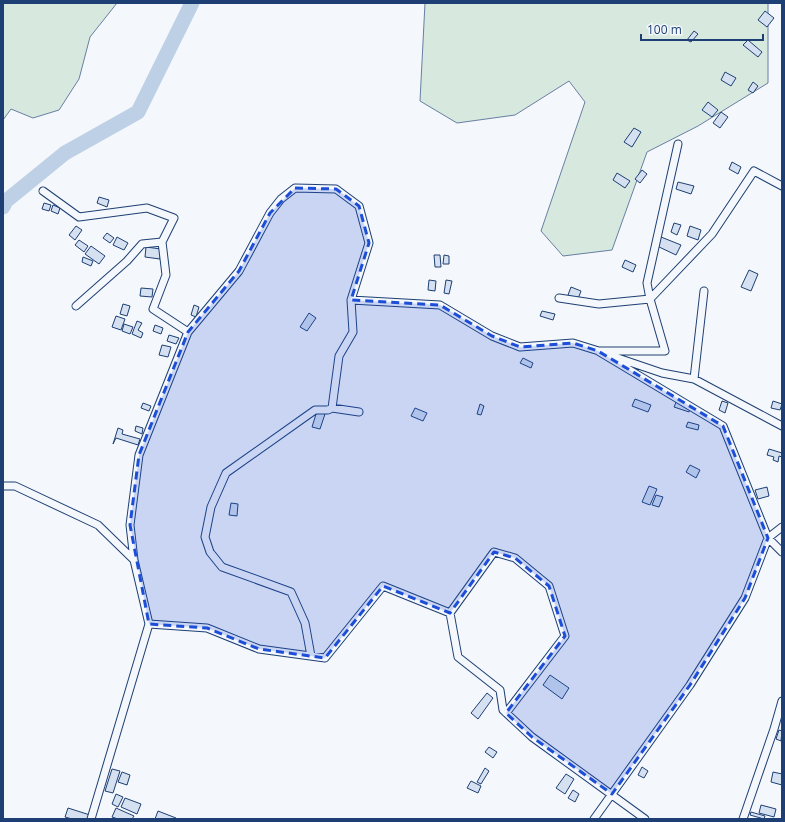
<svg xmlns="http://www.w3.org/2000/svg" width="785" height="822" font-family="'Open Sans',sans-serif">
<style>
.green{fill:#d7e8df;stroke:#687fa3}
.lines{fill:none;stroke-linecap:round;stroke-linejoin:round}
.river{stroke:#bed0e5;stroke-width:15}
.building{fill:#d5e0f0;stroke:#1d3f73}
.street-casing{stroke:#1d3f73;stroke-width:9}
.street{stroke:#f4f7fb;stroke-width:7}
.marked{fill:#1d4ed8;fill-opacity:0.2;stroke:#1d4ed8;stroke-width:3;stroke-dasharray:8 5;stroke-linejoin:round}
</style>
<rect width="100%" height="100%" fill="#f4f7fb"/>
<!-- green -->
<path class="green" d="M3,3H117L90,37L79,79L59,110L33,118L11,109L3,120Z
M425,3H768V83L698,126L647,152L612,250L563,256L541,231L585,102L569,81L515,115L457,123L420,101Z"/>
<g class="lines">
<!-- river -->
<path class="river" d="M3,207L6,201L65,153L138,112L192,3"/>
</g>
<!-- building -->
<path class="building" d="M765,11L774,18L767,27L758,20Z
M694,31L698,34L691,42L687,40Z
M748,40L762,52L758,57L743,45Z
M725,72L736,78L731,86L721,80Z
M753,82L758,86L753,93L748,90Z
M708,102L718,110L712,117L702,110Z
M721,112L728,117L720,128L713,123Z
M634,128L641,132L632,147L624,142Z
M732,162L741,167L738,174L729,169Z
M642,170L647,174L640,183L635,179Z
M617,173L630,181L625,188L613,180Z
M678,182L694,186L691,194L676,189Z
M99,197L109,200L107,207L97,203Z
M44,203L51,205L49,211L42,209Z
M53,205L60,208L58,214L51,211Z
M674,223L681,225L677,235L671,232Z
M76,226L82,230L75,240L69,235Z
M690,226L701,230L698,240L687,236Z
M107,233L114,238L110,243L103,238Z
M117,237L128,243L124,250L113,245Z
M661,237L681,245L676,255L657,246Z
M79,240L88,246L84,252L75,245Z
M91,246L105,256L99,264L85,254Z
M146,247L161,249L160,259L145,257Z
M434,255H440L441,267H435Z
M444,255L449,256V264H443Z
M83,257L93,261L91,266L82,262Z
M625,260L636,265L633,272L622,267Z
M749,270L758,274L751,291L741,287Z
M429,280L436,281L435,291L428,290Z
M446,280L452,281L449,294L444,293Z
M571,287L581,291L578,299L568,295Z
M141,288L153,289L152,297L140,296Z
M123,304L130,306L127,316L120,314Z
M194,305L199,307L196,317L191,315Z
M542,311L555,314L553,320L540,316Z
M309,313L316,318L307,331L300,327Z
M116,316L125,319L121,330L112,327Z
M137,321L142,323L138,330L143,333L141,338L132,334Z
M124,324L133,327L130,334L122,331Z
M155,325L163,328L161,334L153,331Z
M169,335L179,338L176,344L167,341Z
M162,345L171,347L168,357L159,355Z
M523,358L533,363L531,368L520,363Z
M635,399L651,405L648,412L632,406Z
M677,400L691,405L689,412L674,407Z
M722,401L728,403L725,413L719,410Z
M773,401L782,404L780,410L771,408Z
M143,403L151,406L149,411L141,408Z
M480,404L484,406L481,415L477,414Z
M415,408L427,413L423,421L411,416Z
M317,411L325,414L320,429L312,427Z
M688,422L699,425L698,430L686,427Z
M136,426L143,428L142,434L135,431Z
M118,428L123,430L122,434L140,439L138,445L116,438L113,444Z
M769,449L782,453V457L779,456L778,462L773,460L774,457L767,455Z
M690,465L700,470L696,478L686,472Z
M649,486L657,489L650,505L642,502Z
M767,487L769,496L758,499L755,490Z
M656,495L663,497L659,507L652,505Z
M231,503L238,504L237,516L229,515Z
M550,675L569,688L562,699L543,685Z
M487,693L493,698L478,719L471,713Z
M779,730L782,731L781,741L776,739Z
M489,747L497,752L493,758L485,752Z
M642,767L648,771L644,778L638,775Z
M485,768L489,771L481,784L477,782Z
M112,769L120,771L113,793L105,791Z
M122,772L130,775L127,785L118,782Z
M773,772L782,774V785L771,782Z
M566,774L574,779L565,794L556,788Z
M471,781L481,786L478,793L467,788Z
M573,790L579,794L575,802L568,798Z
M116,794L123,797L118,807L112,804Z
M125,798L141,804L137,814L121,807Z
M761,805L776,809L774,817L759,813Z
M68,808L90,815L89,819H72L65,817Z
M116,808L134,816L132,819H118L112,817Z
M158,811L176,818V819H155Z
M751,812L765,816L764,819L750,815Z"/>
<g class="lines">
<defs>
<path id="street" d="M782,186L754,171L712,234L650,299L665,351H598L723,426L768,538L782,552
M43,191L79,217L147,208L174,218L162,242
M559,298L599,304L650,299L647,283L678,144
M76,306L127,261L142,244L162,242L166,275L153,309L188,332L239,271L270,213L281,199L295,188L336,189L359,206L369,243L351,300
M612,356L662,373L694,379L782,426
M694,379L704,291
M359,412L332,408L339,356L353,332L351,300L440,305L492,336L520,347L573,343L602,352
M3,486H15L98,525L134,560L149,624L207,628L259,649L325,658L383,586L450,613L458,657L500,690L503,710L532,737L645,819
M134,560L130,525L139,455L188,332
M450,613L494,552L515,558L549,586L565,636L506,713
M311,656L305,623L291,592L222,567L210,552L205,537L211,507L226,473L315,410H328L332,408
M91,819L149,624
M594,819L690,685L745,598L768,538L782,527
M743,819L774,729L782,701"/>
</defs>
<!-- street casing -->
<use href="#street" class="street-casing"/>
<!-- street -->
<use href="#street" class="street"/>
</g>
<!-- marked area -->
<path class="marked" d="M295,188L336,189L359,206L369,243L351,300L440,305L492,336L520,347L573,343L598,351L723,426L768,538L745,598L690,685L612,794L532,737L506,713L565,636L549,586L515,558L494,552L450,613L383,586L325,658L259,649L207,628L149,624L130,525L139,455L188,332L239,271L270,213Z"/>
<!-- border -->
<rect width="785" height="822" fill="none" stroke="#1d3f73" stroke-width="8"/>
<!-- scale -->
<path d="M641 34v6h122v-6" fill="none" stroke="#1d3f73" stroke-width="2"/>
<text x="647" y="34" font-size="12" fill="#1d3f73" stroke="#f4f7fb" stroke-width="3" paint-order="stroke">100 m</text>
</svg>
